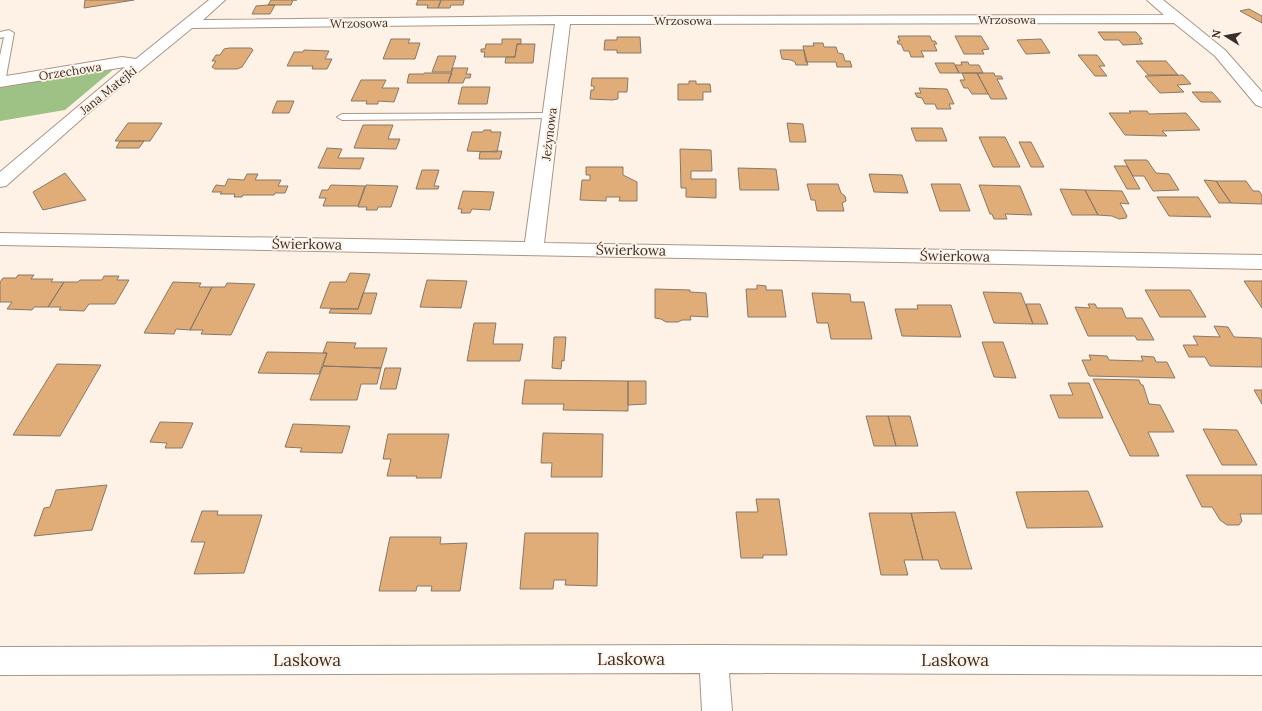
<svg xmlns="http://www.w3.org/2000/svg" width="1262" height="711" font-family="Lora,serif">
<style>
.forest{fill:#9ec185}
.building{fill:#e0ad79;stroke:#897867}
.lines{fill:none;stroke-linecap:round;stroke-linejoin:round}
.service-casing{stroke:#a99686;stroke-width:2}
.minor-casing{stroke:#a99686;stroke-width:2}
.service{fill:#fff;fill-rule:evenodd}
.minor{fill:#fff;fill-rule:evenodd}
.labels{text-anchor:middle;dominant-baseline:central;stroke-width:3.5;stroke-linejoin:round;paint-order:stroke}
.far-street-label{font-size:12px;fill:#372f28;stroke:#fef2e7}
.street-label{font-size:14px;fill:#372f28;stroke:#fef2e7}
.near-street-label{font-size:17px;fill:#372f28;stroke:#fef2e7}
</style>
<rect width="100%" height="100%" fill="#fef2e7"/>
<!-- forest -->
<path class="forest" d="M115,68L65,110L0,121V87Z"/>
<!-- building -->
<path class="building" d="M85,0H134L84,8Z
M271,0H297H293L291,5H268Z
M418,0H441L438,8H427L428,5H416Z
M441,0H464L463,5H451L450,8H438Z
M268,5H275L270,14H252L256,6Z
M1249,9L1262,16V23L1240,11Z
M1098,32H1136L1142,39H1139L1143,44L1123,45L1119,40H1104Z
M898,36H930L932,41H935L937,44H934L937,51H921L924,57H911L909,51H904L901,44H898L897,41H900Z
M955,36H981L989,49L982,50L984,54H964Z
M617,37H640L641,53H617V50H604L605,40H617Z
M391,39H410L408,43H420L415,59H383Z
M502,39H521V44H517L515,57H484L485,52H481V49H485L486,44H502Z
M1041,39L1050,53L1026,54L1017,40Z
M813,43H823L824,47H836L838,53L843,54L845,61H850L852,67H837L836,62H806L803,46H814Z
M517,44H535L533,63H505L506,57H515Z
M229,48H251L253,50L242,67L237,69H215L212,67L216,61H212L216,55H220L224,49Z
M304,50L329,51L325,59H332L327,69H312L313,66H287L294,52H303Z
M780,50H804L808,65H796L795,62L791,60L782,59Z
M1078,55H1097L1105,66H1099L1107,76H1095Z
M438,56H456L451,72H432Z
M1136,61H1166L1178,75H1148Z
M961,62H968L969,65H979L983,73H959L955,65H962Z
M935,63H954L959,73H940Z
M453,68H468L466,74H471L470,78H465L463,83H448Z
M424,73H452L448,83H407L409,74H424Z
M962,73H977L988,94H972L968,88H964L960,80H965Z
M977,73H994L995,76H1001L1003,79H997L1007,99H991Z
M1183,75L1191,84L1177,85L1184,92L1160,93L1145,76Z
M592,78H628L627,92H618V99L612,100L590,99L591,90H594V86H591Z
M361,80H386L382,88H399L394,102L378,101V104H366L367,101H351Z
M689,81H696V84H710L711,92H703V100H678V84H689Z
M462,87H490L487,104H458Z
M919,88L947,89L954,104H949L951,109H937L935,104H925L922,98L917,97L915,93H921Z
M1192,92H1212L1221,102H1201Z
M277,101H294L289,113H272Z
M1129,111H1147L1149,114L1186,113L1200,130L1162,131L1167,136L1125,135L1109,113H1131Z
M128,123H162L150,141H115Z
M787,123L803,124L806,142H790Z
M363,125H393L388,139H400L396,149L354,148Z
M911,128H942L947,141H916Z
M484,130H491V132H501L497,152L467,151L472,132H483Z
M979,137H1005L1020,167H993Z
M120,141H144L139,148H116Z
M1019,142H1031L1044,167H1031Z
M327,148L342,149L338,158H364L360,169L318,168Z
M680,149L711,150L712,171H691V179H716V198L686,197V188H681Z
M497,151H502L500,159H479L480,152Z
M1124,160H1147L1156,173L1169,174L1179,190L1153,191L1144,176H1133Z
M1114,166H1127L1140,189H1127Z
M586,167H623V175L637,182V201H619L620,197H606V201L580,200L582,180H590V175H586Z
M738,168L776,169L779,190H740Z
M422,170H439L434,186H439L438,189H416Z
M65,173L86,200L43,210L33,192Z
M247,174H258L255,180H281L278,186H288L285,193H275L274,195H243L242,197H234L235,194H220L222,192H212L216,185L225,186L228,179L244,180Z
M869,174L902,175L908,193L874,192Z
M1204,180L1216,181L1231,203H1219Z
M1216,181H1246L1253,191H1259L1262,195V204L1231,203Z
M807,184H838L841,193L845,196L846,201L842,203L844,211H817L815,200H811Z
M931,184H960L970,211H940Z
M331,185L365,186L358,206H323L326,198H319L322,190H328Z
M366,185L398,186L391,207H378L377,210H366L367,207H358Z
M979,185L1020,186L1032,215L1005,214L1007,219H994L992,214H990Z
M1060,189L1085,190L1098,215H1072Z
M1085,190L1122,191L1129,204L1120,203L1127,216L1126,218L1119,219L1112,216L1098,215Z
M463,191L494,192L490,210L472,209L470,213H461L462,209H458Z
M1157,197H1198L1211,217L1169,216Z
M350,273L370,274L358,309L320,308L330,282H346Z
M18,275H34L31,279H53L51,282H64L48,307H34L32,310L7,309L12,302H0V282L3,278H16Z
M104,276H119L117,280H129L115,304H89L84,311L59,310L61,307H48L64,282H78L80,280H102Z
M427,280L467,281L461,308L420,307Z
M1244,281H1262V308Z
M173,282L201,283L199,287H212L190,330L176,329L174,334L144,333Z
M227,283L255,284L231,335L201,334L203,330H190L212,287H225Z
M757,285L766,286V290H782L786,317H748L746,289H757Z
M655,289L690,290V292L706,293L708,317L690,316L691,320H682L678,322H666L661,319L655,318Z
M1145,290H1190L1206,317H1160Z
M983,292L1021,293L1033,324L994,323Z
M363,293H377L371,314L329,313L331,309H358Z
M812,293L850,294L851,302H864L872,339H831L828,323H817Z
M1026,304H1040L1048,324H1033Z
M1088,304H1095L1097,308H1122L1126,318H1142L1154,340H1137L1135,336H1088L1075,307L1090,308Z
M917,305H951L961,337L902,336L895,309H918Z
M474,323H496L493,344H523L520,361H467Z
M1214,326L1228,327L1234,337L1261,338L1262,340V367L1210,366L1205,357H1189L1183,345H1198L1193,336L1220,337Z
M554,337H566L564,361L562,360L561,369L552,368Z
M327,342L356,343L354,348H387L381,368L323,366L327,353H323Z
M982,342H1003L1016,378L994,377Z
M267,352L323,353H327L319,374L258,373Z
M1089,355L1107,356L1109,360L1143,361L1141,356L1154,357L1156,362H1167L1175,378L1089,376L1082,360H1091Z
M57,364L101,365L60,436L13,435Z
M323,366L381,368L377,384H361L357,400H310Z
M385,368H401L396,389H380Z
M1093,379L1139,380L1141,385H1143L1149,404L1160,405L1174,432H1148L1159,456H1130Z
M525,380L628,381V411L563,410L564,404H522Z
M628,381H646V404L628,405Z
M1068,383H1089L1103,418H1059L1050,395H1073Z
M1254,390H1262V404Z
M866,416H888L896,446H874Z
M888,416H910L918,446H896Z
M160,422L193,423L182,448H165L167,443L150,442Z
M293,424L350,426L342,453L300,452L302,448L285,447Z
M1203,429L1237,430L1257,465H1222Z
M543,433L603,434L602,477H551L552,463H541Z
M388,434H449L441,478H416L417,476H387L391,459H383Z
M1186,475H1262V514H1240L1242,521L1239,525H1227L1220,520L1212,507H1202Z
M107,485L92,530L34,536L44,508L50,507L56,490Z
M1088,491L1103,527L1027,528L1016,492Z
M756,499H779L787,555H763V558H741L736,512H758Z
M202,511H218L217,515H262L244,573L194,574L205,542H191Z
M955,512L969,560L972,569H941L938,560H923L911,513Z
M869,513H911L923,560H904L908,575H881Z
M525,533H598L597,586L565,585L566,580H554L553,589H520Z
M390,537H441L440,544L467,543L460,591H431L432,586H417L416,591H379Z"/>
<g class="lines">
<defs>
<path id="service" d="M9,30L14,33L5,82L0,85V56L4,37L0,38V32Z
M551,113L555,114L556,116L555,118L342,120L337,117L342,114Z"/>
<path id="minor" d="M209,0H225L203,20L563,16L1164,15L1147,0H1163L1183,16L1225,50L1262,92V107L1256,105L1215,56L1174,23L570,24L544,243L1262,255V269L0,245V233L525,242L555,24L192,28L86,115L6,186L0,187V172L125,67L0,87V77L122,57L136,59Z
M714,645L1262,647V675L729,673L732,711H702L700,673L0,675V647Z"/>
</defs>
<!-- service casing -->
<use href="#service" class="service-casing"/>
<!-- minor casing -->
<use href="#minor" class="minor-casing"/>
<!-- service -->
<use href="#service" class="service"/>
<!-- minor -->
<use href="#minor" class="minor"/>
</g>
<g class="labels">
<!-- far-street labels -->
<g class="far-street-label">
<text x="1007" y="19">Wrzosowa</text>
<text x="683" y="20">Wrzosowa</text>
<text transform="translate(359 23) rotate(-1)">Wrzosowa</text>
<text transform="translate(70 71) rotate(-9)">Orzechowa</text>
<text transform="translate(108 90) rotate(-39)">Jana Matejki</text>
<text transform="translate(549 134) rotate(-83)">Jeżynowa</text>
</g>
<!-- street labels -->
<g class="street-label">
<text transform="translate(307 244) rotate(1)">Świerkowa</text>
<text transform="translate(631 250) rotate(1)">Świerkowa</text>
<text transform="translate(955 256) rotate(1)">Świerkowa</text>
</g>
<!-- near-street labels -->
<g class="near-street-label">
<text x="631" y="659">Laskowa</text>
<text x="307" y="660">Laskowa</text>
<text x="955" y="660">Laskowa</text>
</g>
</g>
<!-- north arrow -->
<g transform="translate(1226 36) rotate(281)" stroke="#fef2e7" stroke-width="3" paint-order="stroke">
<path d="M0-3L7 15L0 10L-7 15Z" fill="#372f28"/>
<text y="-6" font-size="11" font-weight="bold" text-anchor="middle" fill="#372f28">N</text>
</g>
</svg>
